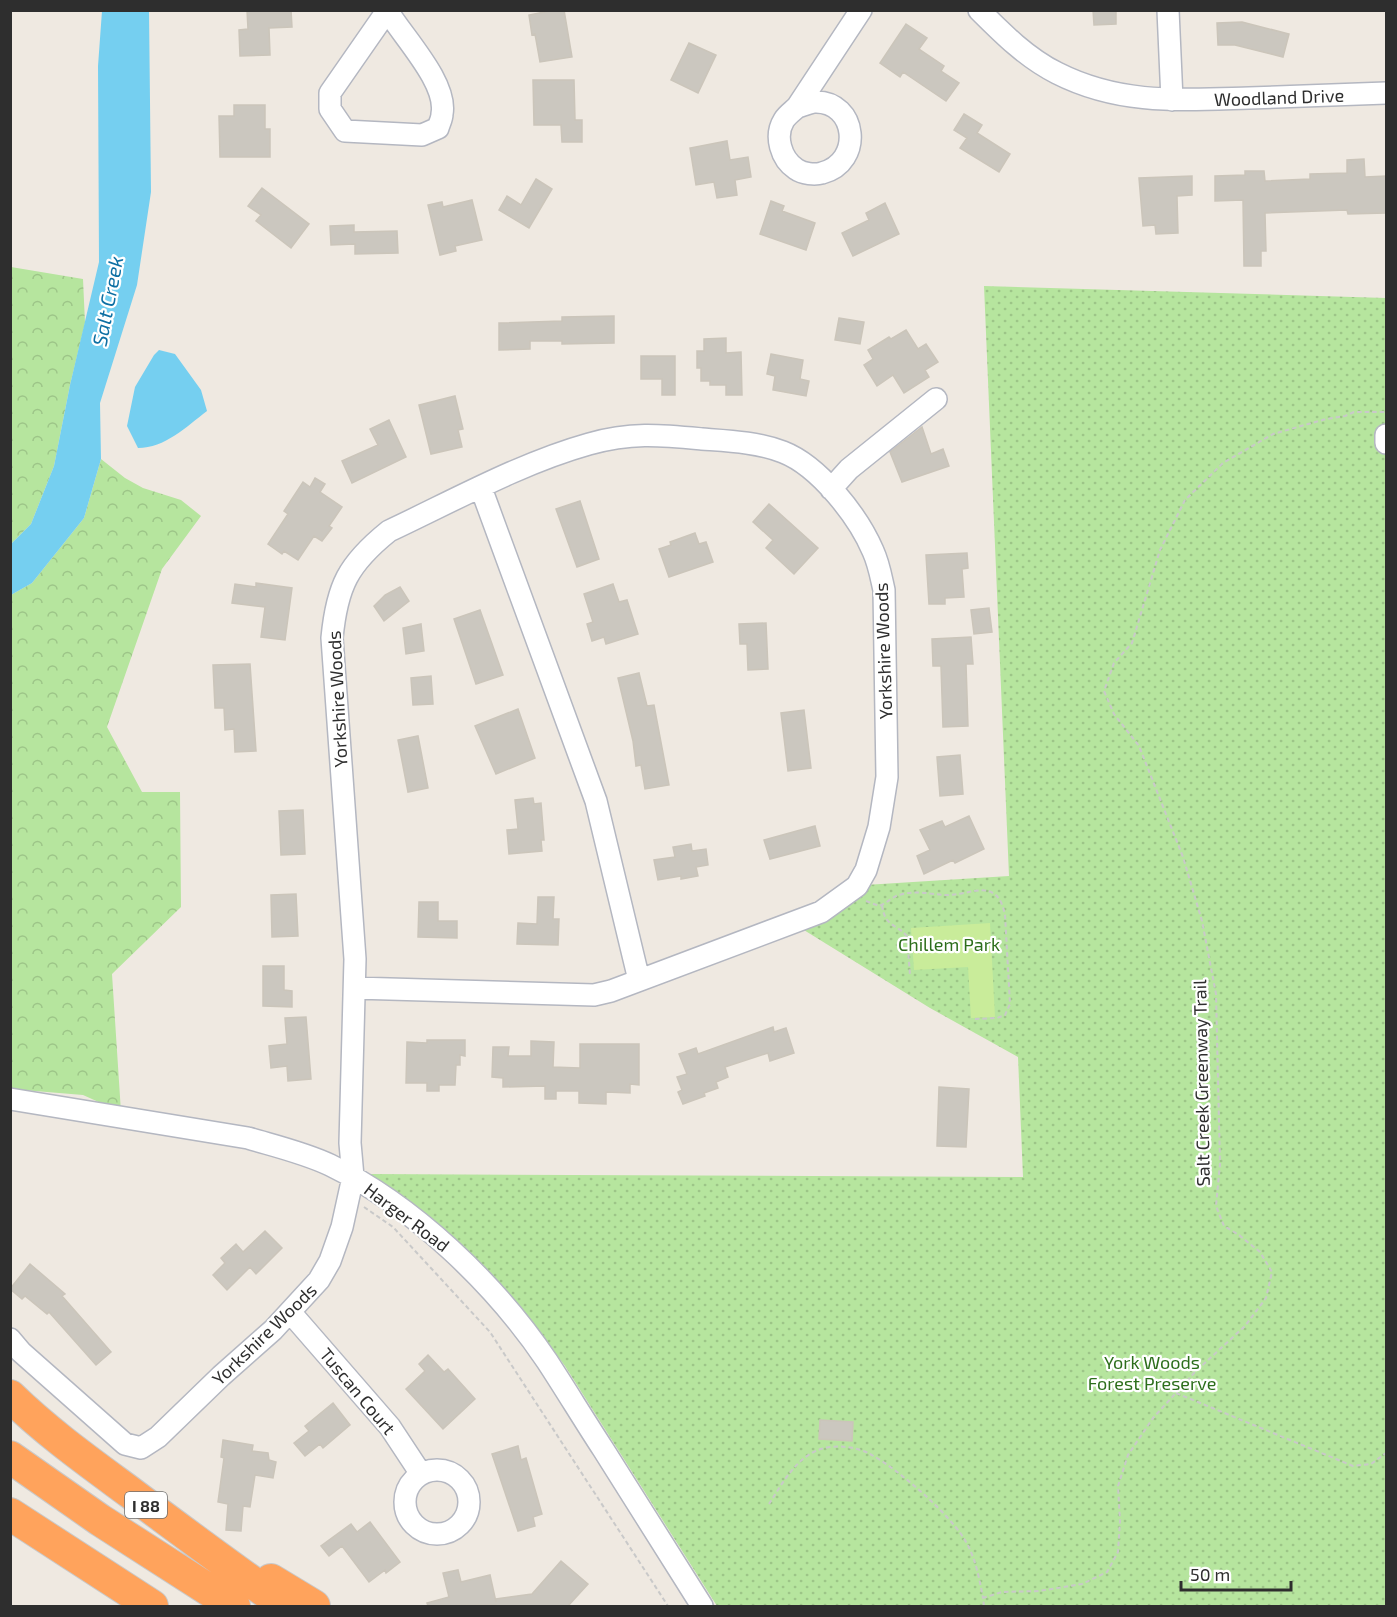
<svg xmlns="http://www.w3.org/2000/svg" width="1397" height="1617" font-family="'Exo 2',sans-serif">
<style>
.forest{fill:url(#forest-crowns)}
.park{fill:url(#park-dots)}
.pitch{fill:#c9ec9a}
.water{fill:#75cff0}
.building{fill:#cbc7bf;stroke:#cbc5ba;stroke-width:1.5}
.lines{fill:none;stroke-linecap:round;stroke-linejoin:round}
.minor-casing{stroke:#b4b7c1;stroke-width:24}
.highway-casing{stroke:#c9c9c9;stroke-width:34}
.path{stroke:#c9c9c9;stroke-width:2;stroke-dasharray:4.5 3;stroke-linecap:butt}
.minor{stroke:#fff;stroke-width:21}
.highway{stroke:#ffa35c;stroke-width:32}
.labels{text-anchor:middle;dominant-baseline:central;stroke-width:4.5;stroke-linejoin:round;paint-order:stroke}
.shield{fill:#fff;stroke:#6d6d6d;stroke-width:1.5}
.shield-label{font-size:16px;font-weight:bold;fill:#2e2e2e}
.street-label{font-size:18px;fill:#2e2e2e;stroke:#fff}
.park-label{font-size:18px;fill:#2c6e1b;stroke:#fff}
.water-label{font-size:20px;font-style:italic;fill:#0d6fa3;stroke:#fff}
</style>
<defs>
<pattern id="forest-crowns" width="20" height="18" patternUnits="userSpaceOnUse" patternTransform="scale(1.5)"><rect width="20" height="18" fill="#b6e59e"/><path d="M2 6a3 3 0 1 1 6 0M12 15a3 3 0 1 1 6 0" fill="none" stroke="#9dc588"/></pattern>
<pattern id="park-dots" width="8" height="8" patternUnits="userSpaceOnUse" patternTransform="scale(1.5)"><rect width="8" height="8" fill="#b6e59e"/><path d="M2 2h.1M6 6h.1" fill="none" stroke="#9dc588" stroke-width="1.8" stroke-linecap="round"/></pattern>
</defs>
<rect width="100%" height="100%" fill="#efe9e1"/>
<!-- forest -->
<path class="forest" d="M11,267L83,279L85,323L70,385L54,466L31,524L11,544Z
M101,459L125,478L143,488L181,500L201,516L162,569L107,727L142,792H180L181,907L112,974L121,1112L83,1095L11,1089V595L32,583L84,518Z"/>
<!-- park -->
<path class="park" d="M984,286L1386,298V1606H717L565,1366L521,1308L484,1266L446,1230L369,1174L1023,1177L1018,1057L930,1008L799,927L865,885L1009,876Z"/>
<!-- pitch -->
<path class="pitch" d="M990,923L995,1017L971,1018L968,967L914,970L911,928Z"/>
<!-- water -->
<path class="water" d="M102,11H149L151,192L137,285L100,403L101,459L84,518L32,583L11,595V544L31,524L54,466L70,385L99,262L98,66Z
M159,350L175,354L201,390L207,411C186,427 165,448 138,448L127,426L135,387L154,355Z"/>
<!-- building -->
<path class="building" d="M247,10H291L292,27L269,28L270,55L240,56L239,30L248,29Z
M554,10H564L572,57L540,62L535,34L532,35L529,15Z
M1093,10H1116V24L1094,25Z
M1242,22L1289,34L1283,57L1235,45H1218L1217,23Z
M906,24L927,38L919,49L944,66L941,71L959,83L946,101L903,72L900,77L880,63Z
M689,43L716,55L698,93L671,80Z
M533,80H574L575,120H582V142H562L561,125H534Z
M234,105H265V129H270V157H220L219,116H234Z
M964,114L982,125L977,133L1010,154L999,172L960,148L967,138L954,130Z
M727,141L730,160L748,157L751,177L735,180L737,195L717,198L714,182L696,185L690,148Z
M1364,159L1365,177L1386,176V213L1348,214L1347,210L1265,213L1266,251H1261V266H1244L1243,200L1215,201V176L1245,175V171H1264L1265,181L1310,179V174L1347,173V160Z
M1192,176V195L1177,196L1178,233L1156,234L1155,225L1143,226L1139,178Z
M536,179L552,189L529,228L499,210L507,196L521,205Z
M262,188L309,224L291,248L256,221L261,215L248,206Z
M472,200L482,240L455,246L456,251L440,255L428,205L442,202L443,207Z
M771,201L784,206L782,211L815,223L806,250L760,234Z
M885,203L899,234L853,256L842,233L869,220L866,213Z
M354,225V232L397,231L398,253L355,254V244L331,245L330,226Z
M614,316V343L562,344V341H530V349L499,350V323L562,321V317Z
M839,318L864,322L860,344L835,340Z
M906,330L918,349L926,344L938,362L925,370L929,377L904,393L893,375L877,386L864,365L873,359L868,350L889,337L891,339Z
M726,338V353L741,352L742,395H726V385H710V381H701V368H697V351H704V339Z
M771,354L803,360L800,379L809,381L806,396L773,390L775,376L767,374Z
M641,356H675V395H662V379H641Z
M455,396L463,429L458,430L462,447L431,454L419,405Z
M389,420L406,457L352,483L342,461L378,445L370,429Z
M922,427L931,454L943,449L949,466L902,482L890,452Z
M315,478L325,484L320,492L342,507L329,526L332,528L322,541L314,536L298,560L284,551L282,554L268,544L288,514L284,511L303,482L310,487Z
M580,501L599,559L577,567L556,509Z
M769,504L818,548L794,574L766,548L773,540L753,522Z
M695,533L699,544L706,542L713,562L669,577L659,549L671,545L670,542Z
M967,553L968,568L962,569L964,597L945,598V604H929L926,555Z
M256,583L292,588L285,640L261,637L265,607L232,603L235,584L256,587Z
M613,584L619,602L627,600L638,634L606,644L604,637L592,641L587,624L593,622L584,594Z
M400,587L409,601L384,621L374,606L385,595Z
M989,608L992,632L974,634L971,610Z
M480,610L503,675L476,684L454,619Z
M766,623L768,669L748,670L747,644H740L739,624Z
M421,624L424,651L406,654L403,628Z
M971,637L973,664H966L968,726L943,727L941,666H933L932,639Z
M250,664L256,751L235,752L234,729L225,730L224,708H215L213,665Z
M639,673L647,706L654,705L669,785L645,789L641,765L636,766L633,741L618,678Z
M431,676L433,704L413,705L411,678Z
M518,709L535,758L496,774L475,726Z
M804,710L811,768L788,771L781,713Z
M418,736L428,788L408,792L398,740Z
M960,755L963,794L940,796L937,757Z
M533,798L534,804L541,803L544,840H541L542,851L509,854L507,830L518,829L515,800Z
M303,810L305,854L281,855L279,811Z
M969,816L984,849L955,863L953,860L924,874L917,856L930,850L920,830L942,821L945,827Z
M815,826L820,846L770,859L764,840Z
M691,844L692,851L706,849L708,865L696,867L698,876L681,879V876L658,880L654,860L675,857L673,847Z
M296,894L298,936L272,937L271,895Z
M538,897H554L553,919H559L558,945L517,944L518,923L537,924Z
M419,902H438V921H457V938L418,937Z
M263,966H284V990L292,991V1007L263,1006Z
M306,1017L311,1079L288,1081L287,1066L271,1068L269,1046L287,1044L285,1018Z
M773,1027L774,1032L786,1028L794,1053L770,1061L768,1053L725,1067L728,1077L716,1082L718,1088L704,1093L705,1096L683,1104L678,1092L682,1090L677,1077L687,1074L679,1054L696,1048L698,1054Z
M427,1040H465V1056L460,1055V1065H456L455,1085H439V1091H427V1083H406L407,1042L427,1043Z
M531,1041L554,1042L553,1067L580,1068V1044H639V1085L630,1084V1093L606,1092V1104L579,1103V1091H556V1099H545V1086L503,1087V1078L492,1077L493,1047H509L508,1056H531Z
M939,1087L969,1089L966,1147L937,1146Z
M265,1231L282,1248L256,1274L250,1267L227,1290L213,1275L225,1263L221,1258L236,1244L243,1252Z
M30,1264L65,1294L62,1296L111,1352L96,1365L49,1312L47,1314L25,1296L22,1299L10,1289Z
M428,1355L444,1372L448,1369L475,1399L443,1429L406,1389L425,1371L419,1364Z
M333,1403L350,1425L323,1448L320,1444L305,1456L294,1443L309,1431L305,1426Z
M820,1420L853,1422L852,1441L819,1439Z
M223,1440L253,1445L252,1451L268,1453L269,1460L276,1462L273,1478L255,1475L250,1507L243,1506L241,1531L226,1530L228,1504L218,1502L224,1458L221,1457Z
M518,1446L521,1460L526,1458L542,1514L533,1517L535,1526L518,1531L492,1454Z
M370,1522L400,1562L386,1573L385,1570L369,1582L342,1546L329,1556L321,1546L351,1524L357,1532Z
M561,1561L588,1584L568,1606H497L496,1605L428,1606L427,1603L449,1597L443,1573L458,1570L461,1582L490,1575L496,1602V1599L532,1594Z"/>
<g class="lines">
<defs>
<path id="minor" d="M387,10C403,37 448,83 442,114C442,119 439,124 438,128L422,135L345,131L330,109V93L387,11
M979,10C1003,34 1027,58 1057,73C1120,105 1181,100 1249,98C1295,96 1341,95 1386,93
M1168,10L1172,100
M797,107C803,106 810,102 815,102C857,101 864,162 822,173C815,175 803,174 796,169C781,159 774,136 784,120C787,115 793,111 797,107L861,10
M1386,435V443
M481,488L596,801L639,980
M831,489L849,469L936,399
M10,1099L248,1138C275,1146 305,1153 330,1165C414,1206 495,1284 547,1361C566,1390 584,1420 603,1449C636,1502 669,1554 702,1606
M290,1312L390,1427L421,1474
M10,1339L21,1352L125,1444L141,1448L158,1437L221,1376L273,1330L319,1280L330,1261L342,1227L353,1177L350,1143L355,959L332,638C337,586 348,564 389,531C453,501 521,463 589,444C631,432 660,435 702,439C729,441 757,442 783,452C819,466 858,516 873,551C879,564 881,577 884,590L887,777L879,827L866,870L857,886L821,912L611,991L594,995L355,988
M405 1502a32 32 0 1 1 64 0a32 32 0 1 1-64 0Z"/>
<path id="highway" d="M10,1396C48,1433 89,1462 131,1493C183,1532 234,1570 286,1606
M10,1457L100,1520L234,1606
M10,1514L152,1606
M271,1580L314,1606"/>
</defs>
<!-- minor casing -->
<use href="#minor" class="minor-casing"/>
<!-- highway casing -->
<use href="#highway" class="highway-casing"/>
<!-- path -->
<path class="path" d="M866,901L879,906C887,903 892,897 899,895C914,890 930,894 945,895C971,896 997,875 1005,915L1010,1004L1005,1015L997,1018L974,1019
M882,905C885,927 895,923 907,936L910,975
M364,1207L393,1227L490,1332L668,1606
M1176,1393L1353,1466L1371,1464L1386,1453
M769,1504C782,1484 796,1457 821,1449C836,1444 857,1447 870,1454C898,1469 946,1511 963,1537C975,1555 979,1577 983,1598
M984,1606L983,1598L1002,1592L1039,1591L1082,1584L1107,1572L1118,1552L1120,1521L1118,1486L1128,1455L1153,1418L1195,1372L1245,1326L1266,1298L1272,1272L1260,1252L1239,1235L1224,1226L1216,1206L1220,1164L1216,994L1202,921L1183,857L1139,746L1114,714L1104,691L1114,663L1132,643L1160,550L1185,500L1223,463L1273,434L1326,419L1345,416L1354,412H1386"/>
<!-- minor -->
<use href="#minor" class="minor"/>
<!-- highway -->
<use href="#highway" class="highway"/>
</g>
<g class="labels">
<!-- shield labels -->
<rect class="shield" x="125" y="1492" width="42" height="26" rx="4.5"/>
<g class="shield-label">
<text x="146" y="1505">I 88</text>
</g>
<!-- street labels -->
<g class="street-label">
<text transform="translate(1279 97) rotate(-2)">Woodland Drive</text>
<text transform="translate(883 651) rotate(-92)">Yorkshire Woods</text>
<text transform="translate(337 699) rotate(-93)">Yorkshire Woods</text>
<text transform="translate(1201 1083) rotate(-91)">Salt Creek Greenway Trail</text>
<text transform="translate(407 1217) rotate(37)">Harger Road</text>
<text transform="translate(264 1334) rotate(-44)">Yorkshire Woods</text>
<text transform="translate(358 1391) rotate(50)">Tuscan Court</text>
</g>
<!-- park labels -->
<g class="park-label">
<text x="949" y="944">Chillem Park</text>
<text x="1152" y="1362">York Woods<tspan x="1152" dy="21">Forest Preserve</tspan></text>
</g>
<!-- water labels -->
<g class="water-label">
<text transform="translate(107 301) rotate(-79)">Salt Creek</text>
</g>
</g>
<!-- border -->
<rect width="1397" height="1617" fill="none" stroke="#2e2e2e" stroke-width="24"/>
<!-- scale -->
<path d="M1181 1581v9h110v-9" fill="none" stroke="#2e2e2e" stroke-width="3"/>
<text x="1190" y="1581" font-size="18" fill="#2e2e2e" stroke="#ffffff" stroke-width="4.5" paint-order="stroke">50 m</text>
</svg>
